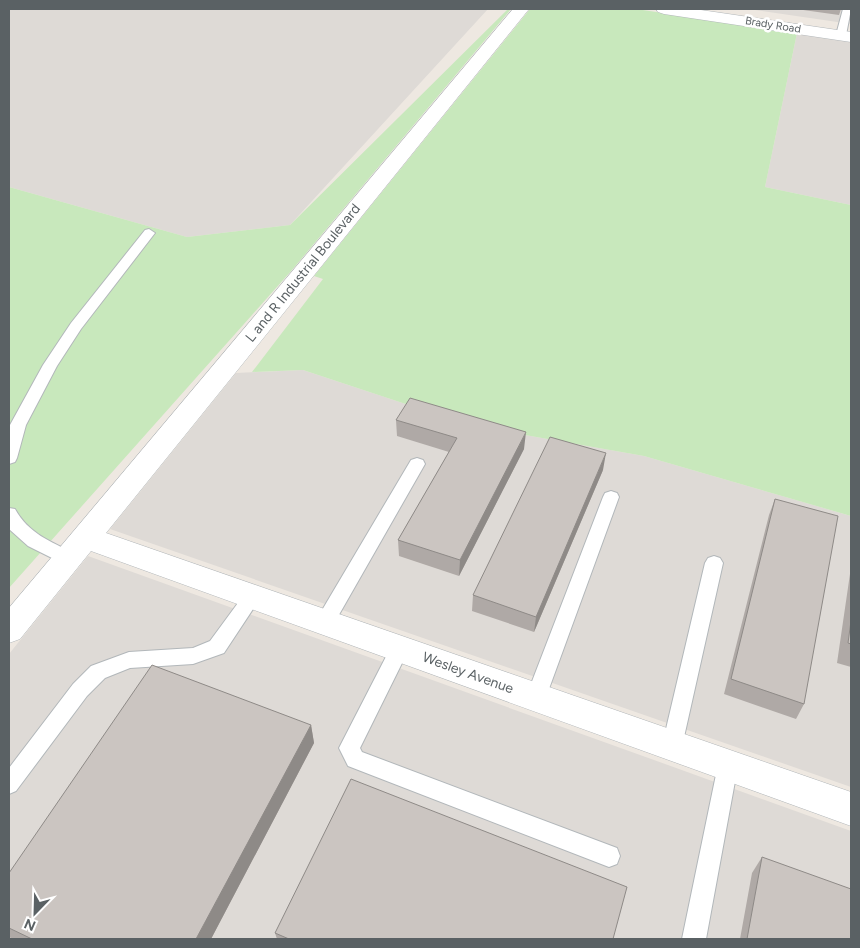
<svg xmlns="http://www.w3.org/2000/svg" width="860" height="948" font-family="Figtree,sans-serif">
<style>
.industrial{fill:#dedad6}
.green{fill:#c8e8bc}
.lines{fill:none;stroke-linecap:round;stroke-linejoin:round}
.lane-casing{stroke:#b2b7ba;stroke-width:2}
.street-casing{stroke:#b2b7ba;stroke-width:1}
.lane{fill:#fff;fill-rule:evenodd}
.street{fill:#fff;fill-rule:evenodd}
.wall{fill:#afa9a6}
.shaded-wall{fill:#8e8a87}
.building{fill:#cbc5c1;stroke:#8e8a87}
.labels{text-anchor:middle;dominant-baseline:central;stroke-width:5;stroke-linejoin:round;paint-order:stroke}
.far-street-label{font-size:11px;fill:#5a6164;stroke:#fff}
.street-label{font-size:14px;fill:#5a6164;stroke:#fff}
</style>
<rect width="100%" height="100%" fill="#eee8e1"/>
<!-- industrial -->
<path class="industrial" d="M9,9H488L290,225L187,237L9,187Z
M748,9H851V24Z
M797,33L851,41V205L765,187Z
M303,370L469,425L644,456L851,516V787L110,529L236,373Z
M88,556L851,831V939H9V654Z"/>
<!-- green -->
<path class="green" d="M508,9H511L292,270L9,588V187L187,237L290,225Z
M530,9H636L797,33L765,187L851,205V516L644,456L469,425L303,370L252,372L323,279L314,276Z"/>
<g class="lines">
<defs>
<path id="lane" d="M843,9H851L846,35L841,38L836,35Z
M149,229L155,233L81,329L57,366L26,425L17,458L15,462L9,464L10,425L43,365L71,323L145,230Z
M417,458L423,460L425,464L332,627L325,630L318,627L316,622L318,617L411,460Z
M611,491L617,493L619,497L546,697L543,703L536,706L529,703L526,697L603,497L605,493Z
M9,508L15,509C28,533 51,542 74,553L77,558L74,563L68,565L62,563L28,546L9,529Z
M714,556L720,558L723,563L682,746L679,753L672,755L665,753L662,746L705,563L708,558Z
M252,590L258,592L261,597L224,653L193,664L130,668L105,678L87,696L16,791L9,794V768L73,684L91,666L129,652L193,648L210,641L246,592Z
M400,641L407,643L409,649L360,748L362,752L617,848L620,856L617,864L609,867L348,766L339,748L393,643Z
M728,755L735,758L738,765L706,939H682L718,765L721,758Z"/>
<path id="street" d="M513,9H529L106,533L851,792V826L91,551L20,639L9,643V608Z
M656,9H694L851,32V42L664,14L658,12Z"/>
</defs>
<!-- lane casing -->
<use href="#lane" class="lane-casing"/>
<!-- street casing -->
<use href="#street" class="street-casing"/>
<!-- lane -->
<use href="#lane" class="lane"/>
<!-- street -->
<use href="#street" class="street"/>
</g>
<!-- wall -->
<path class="wall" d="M796,9H841L839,15Z
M396,420L524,449L459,576L399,556L398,540L449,452L397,436Z
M603,470L534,632L472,611L473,595Z
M775,499L804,704L796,719L724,694L769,515Z
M851,567V667L837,663Z
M311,725L314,743L211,939H13L9,937V873Z
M762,857L851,939H740L752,873Z
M275,933L613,939H277Z"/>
<!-- shaded-wall -->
<path class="shaded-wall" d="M526,432L524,449L459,576L460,560Z
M606,453L603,470L534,632L536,617Z
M311,725L314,743L211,939H196Z"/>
<!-- building -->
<path class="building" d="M410,398L526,432L460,560L398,540L457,438L396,420Z
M550,437L606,453L536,617L473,595Z
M775,499L838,516L804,704L731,679Z
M851,621V644L848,643Z
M152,665L311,725L196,939H32L9,928V873Z
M351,779L627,887L613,939H289L275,933Z
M762,857L851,889V939H747Z"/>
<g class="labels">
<!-- far-street labels -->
<g class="far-street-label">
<text transform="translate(773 25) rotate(9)">Brady Road</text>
</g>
<!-- street labels -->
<g class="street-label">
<text transform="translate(303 273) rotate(-51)">L and R Industrial Boulevard</text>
<text transform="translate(468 673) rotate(20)">Wesley Avenue</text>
</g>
</g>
<!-- border -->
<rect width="860" height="948" fill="none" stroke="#5a6164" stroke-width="20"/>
<!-- north arrow -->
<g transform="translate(35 913) rotate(203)" stroke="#ffffff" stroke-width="4" paint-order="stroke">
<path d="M0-4L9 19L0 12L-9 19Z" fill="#5a6164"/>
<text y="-8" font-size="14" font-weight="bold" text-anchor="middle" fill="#5a6164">N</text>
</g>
</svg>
